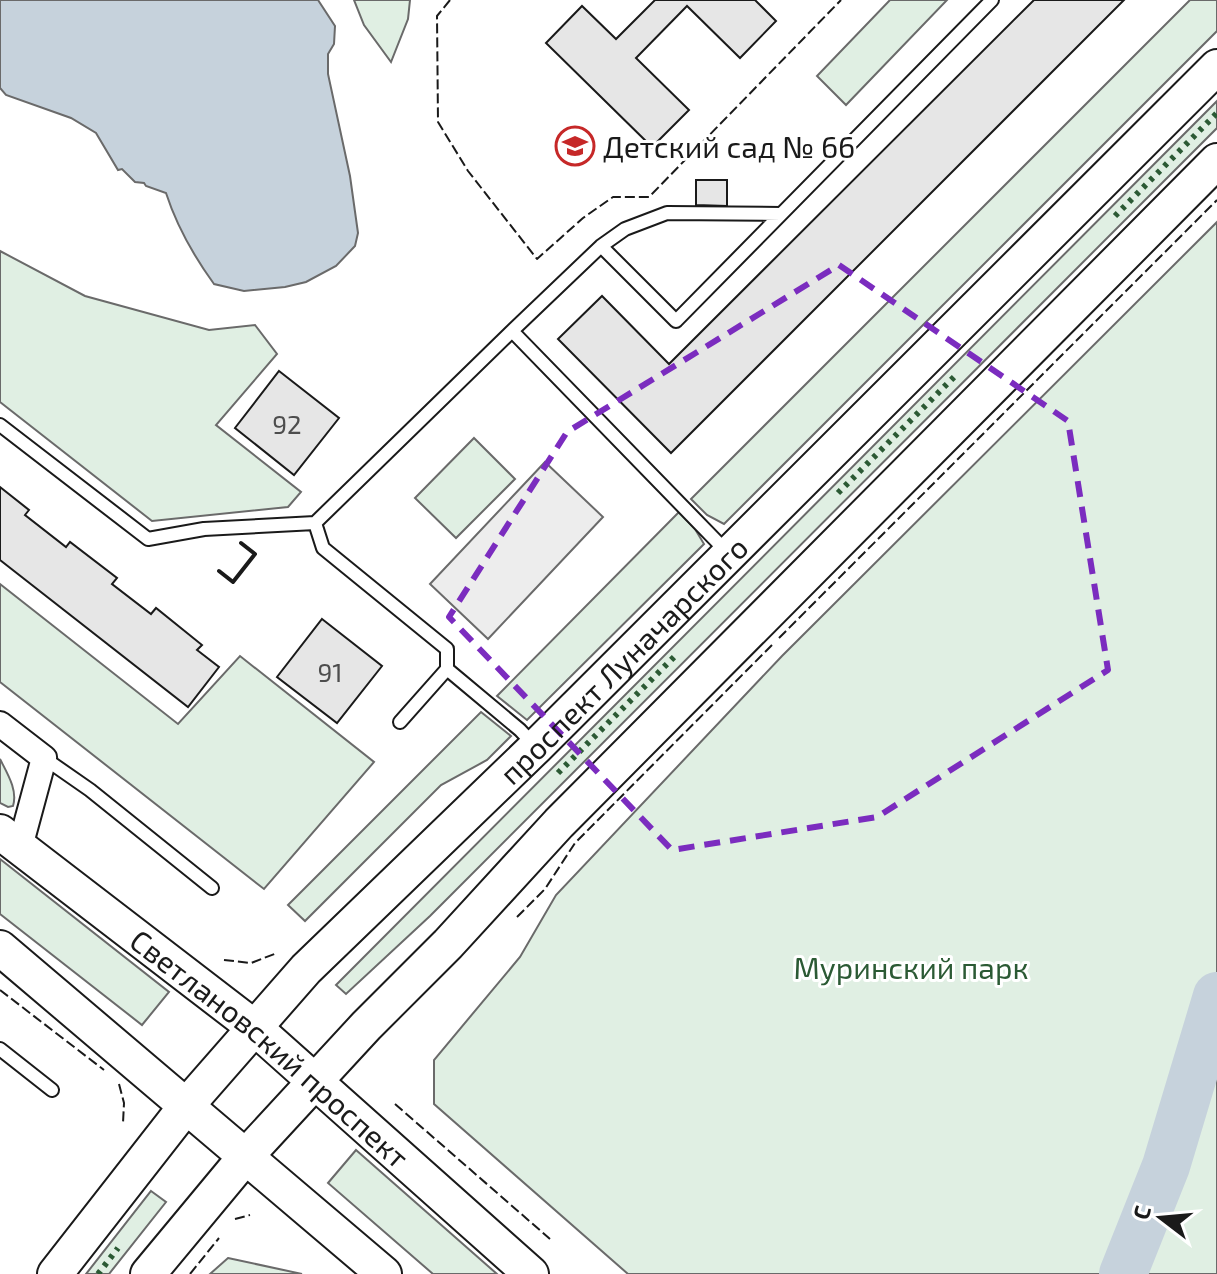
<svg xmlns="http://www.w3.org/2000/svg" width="1217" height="1274" font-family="'Exo 2',sans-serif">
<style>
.green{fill:#e0efe3;stroke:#6a6a6a;stroke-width:2}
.parking{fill:#ededed;stroke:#6a6a6a;stroke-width:2}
.water{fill:#c6d2dc;stroke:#6a6a6a;stroke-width:2}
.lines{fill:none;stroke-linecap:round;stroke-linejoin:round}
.river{stroke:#c6d2dc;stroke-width:48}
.building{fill:#e6e6e6;stroke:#1a1a1a;stroke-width:2}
.lane-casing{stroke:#1a1a1a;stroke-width:16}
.street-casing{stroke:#1a1a1a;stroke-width:28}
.secondary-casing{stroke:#1a1a1a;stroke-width:38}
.lane{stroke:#fff;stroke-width:12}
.street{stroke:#fff;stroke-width:24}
.secondary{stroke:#fff;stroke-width:34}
.hedge{stroke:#2b5a34;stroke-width:6;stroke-dasharray:4 6;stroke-linecap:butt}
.fence{stroke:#1a1a1a;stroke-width:2;stroke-dasharray:10 4;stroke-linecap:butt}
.wall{stroke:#1a1a1a;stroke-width:4}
.marked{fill:none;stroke:#7b2cbf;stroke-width:6;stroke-dasharray:16 10;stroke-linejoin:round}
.labels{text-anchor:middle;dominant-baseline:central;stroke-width:6;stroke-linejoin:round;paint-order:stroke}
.number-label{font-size:26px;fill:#4d4d4d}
.poi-label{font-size:30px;fill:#1a1a1a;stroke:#fff;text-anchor:start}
.street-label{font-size:30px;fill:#1a1a1a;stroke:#fff}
.park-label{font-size:30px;fill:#2b5a34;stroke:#fff}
</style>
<rect width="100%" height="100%" fill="#fff"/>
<!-- green -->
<path class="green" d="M354,0H410L408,19L391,62L364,25Z
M890,0H947L846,105L817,76Z
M1190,0H1217V31L724,524L707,515L691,499Z
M1217,101V128L430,916L346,994L336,985Z
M1217,222V1274H628L434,1104V1060L520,957L556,895L782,656Z
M0,251L85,296L209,330L255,325L277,354L216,425L301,492L288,507L152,521L0,402Z
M474,438L515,479L456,538L415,498Z
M679,512L695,529L704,544L527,720L497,696Z
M0,584L178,724L240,656L374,762L264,889L0,682Z
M481,712L511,736L487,760L441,785L305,921L288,905Z
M0,759C7,773 18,790 13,806L8,807L0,803Z
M0,859L169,992L142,1025L0,914Z
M356,1150L497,1274H433L328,1183Z
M151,1191L166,1202L109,1274H86Z
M228,1258L302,1274H210Z"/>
<!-- parking -->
<path class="parking" d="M545,462L603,517L488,639L430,584Z"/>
<!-- water -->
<path class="water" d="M0,0H318L335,26L334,44L328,54V74L350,176L358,233L355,246L336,266L306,282L285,287L244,291L214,284C193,255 177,227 166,193L146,186L144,183L135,182L122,169L118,170L96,133L71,118L6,95L0,88Z"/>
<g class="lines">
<!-- river -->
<path class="river" d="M1123,1274L1166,1166L1217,996"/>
</g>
<!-- building -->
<path class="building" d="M655,0H755L776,21L740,58L687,6L636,58L689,110L652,147L546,43L582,6L616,39Z
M1034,0H1124L671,453L558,339L602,296L669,364Z
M696,180H727V206L696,205Z
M279,371L339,418L294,475L235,428Z
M0,487L29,510L25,515L66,547L70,542L117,578L112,584L151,614L156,608L202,645L197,650L219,667L188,707L0,560Z
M322,619L382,666L337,723L277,677Z"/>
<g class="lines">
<defs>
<path id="lane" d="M601,246L676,321L992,0
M0,425L148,539L204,529L315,523
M728,553L512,331L601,246L625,229L667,213L781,214
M447,669L520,730L535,746
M400,722L447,669V649L323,548L315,523L512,331
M44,758L90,790L212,888
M0,1049L52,1090"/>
<path id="street" d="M0,724L44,758L20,847"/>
<g id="secondary">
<path id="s1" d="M0,832L255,1028L531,1274"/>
<path d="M0,948L384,1274"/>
<path id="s2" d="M55,1274L187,1105L306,969L536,747L1217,67"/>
<path d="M148,1274L246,1156L366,1026L448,944L559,823L1217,161"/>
</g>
</defs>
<!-- lane casing -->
<use href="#lane" class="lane-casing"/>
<!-- street casing -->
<use href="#street" class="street-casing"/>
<!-- secondary casing -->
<use href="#secondary" class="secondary-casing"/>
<!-- lane -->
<use href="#lane" class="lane"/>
<!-- street -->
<use href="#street" class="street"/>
<!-- secondary -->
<use href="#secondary" class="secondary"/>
<!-- hedge -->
<path class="hedge" d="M1115,216L1217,113
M838,493L955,376
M558,773L678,653
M98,1274L118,1248"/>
<!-- fence -->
<path class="fence" d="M450,0L437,16L438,122L468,171L537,259L583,218L613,197H649L841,0
M779,638L1217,200
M517,917L545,889L575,843L772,645
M224,960L251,963L277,953
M0,990L104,1070
M119,1084L124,1103L123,1123
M395,1104L550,1239
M235,1219L250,1215
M190,1274L219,1238"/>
<!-- wall -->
<path class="wall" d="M219,571L233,582L255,554L241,543"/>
</g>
<!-- marked area -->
<path class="marked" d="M839,265L1068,421L1108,670L877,817L672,850L449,617L567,432Z"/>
<!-- icons -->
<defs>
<symbol id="school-ring" viewBox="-11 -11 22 22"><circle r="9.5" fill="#fff" stroke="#c62828" stroke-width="1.5"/><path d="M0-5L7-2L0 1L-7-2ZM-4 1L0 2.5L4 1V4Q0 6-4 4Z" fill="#c62828"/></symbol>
</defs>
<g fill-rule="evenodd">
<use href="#school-ring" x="553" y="124" width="44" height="44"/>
</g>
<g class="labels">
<!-- number labels -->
<g class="number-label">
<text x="287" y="423">92</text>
<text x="330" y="671">91</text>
</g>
<!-- poi labels -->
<g class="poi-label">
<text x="603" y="146">Детский сад № 66</text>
</g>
<!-- street labels -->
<g class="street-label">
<text stroke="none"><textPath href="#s2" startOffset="838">проспект Луначарского</textPath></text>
<text stroke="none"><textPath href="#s1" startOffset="346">Светлановский проспект</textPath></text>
</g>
<!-- park labels -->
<g class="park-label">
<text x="911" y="967">Муринский парк</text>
</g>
</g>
<!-- north arrow -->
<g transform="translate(1161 1218) rotate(286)" stroke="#ffffff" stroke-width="6" paint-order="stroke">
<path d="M0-6L14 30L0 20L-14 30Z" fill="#1a1a1a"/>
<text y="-12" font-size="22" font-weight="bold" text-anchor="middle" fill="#1a1a1a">С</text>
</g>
</svg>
